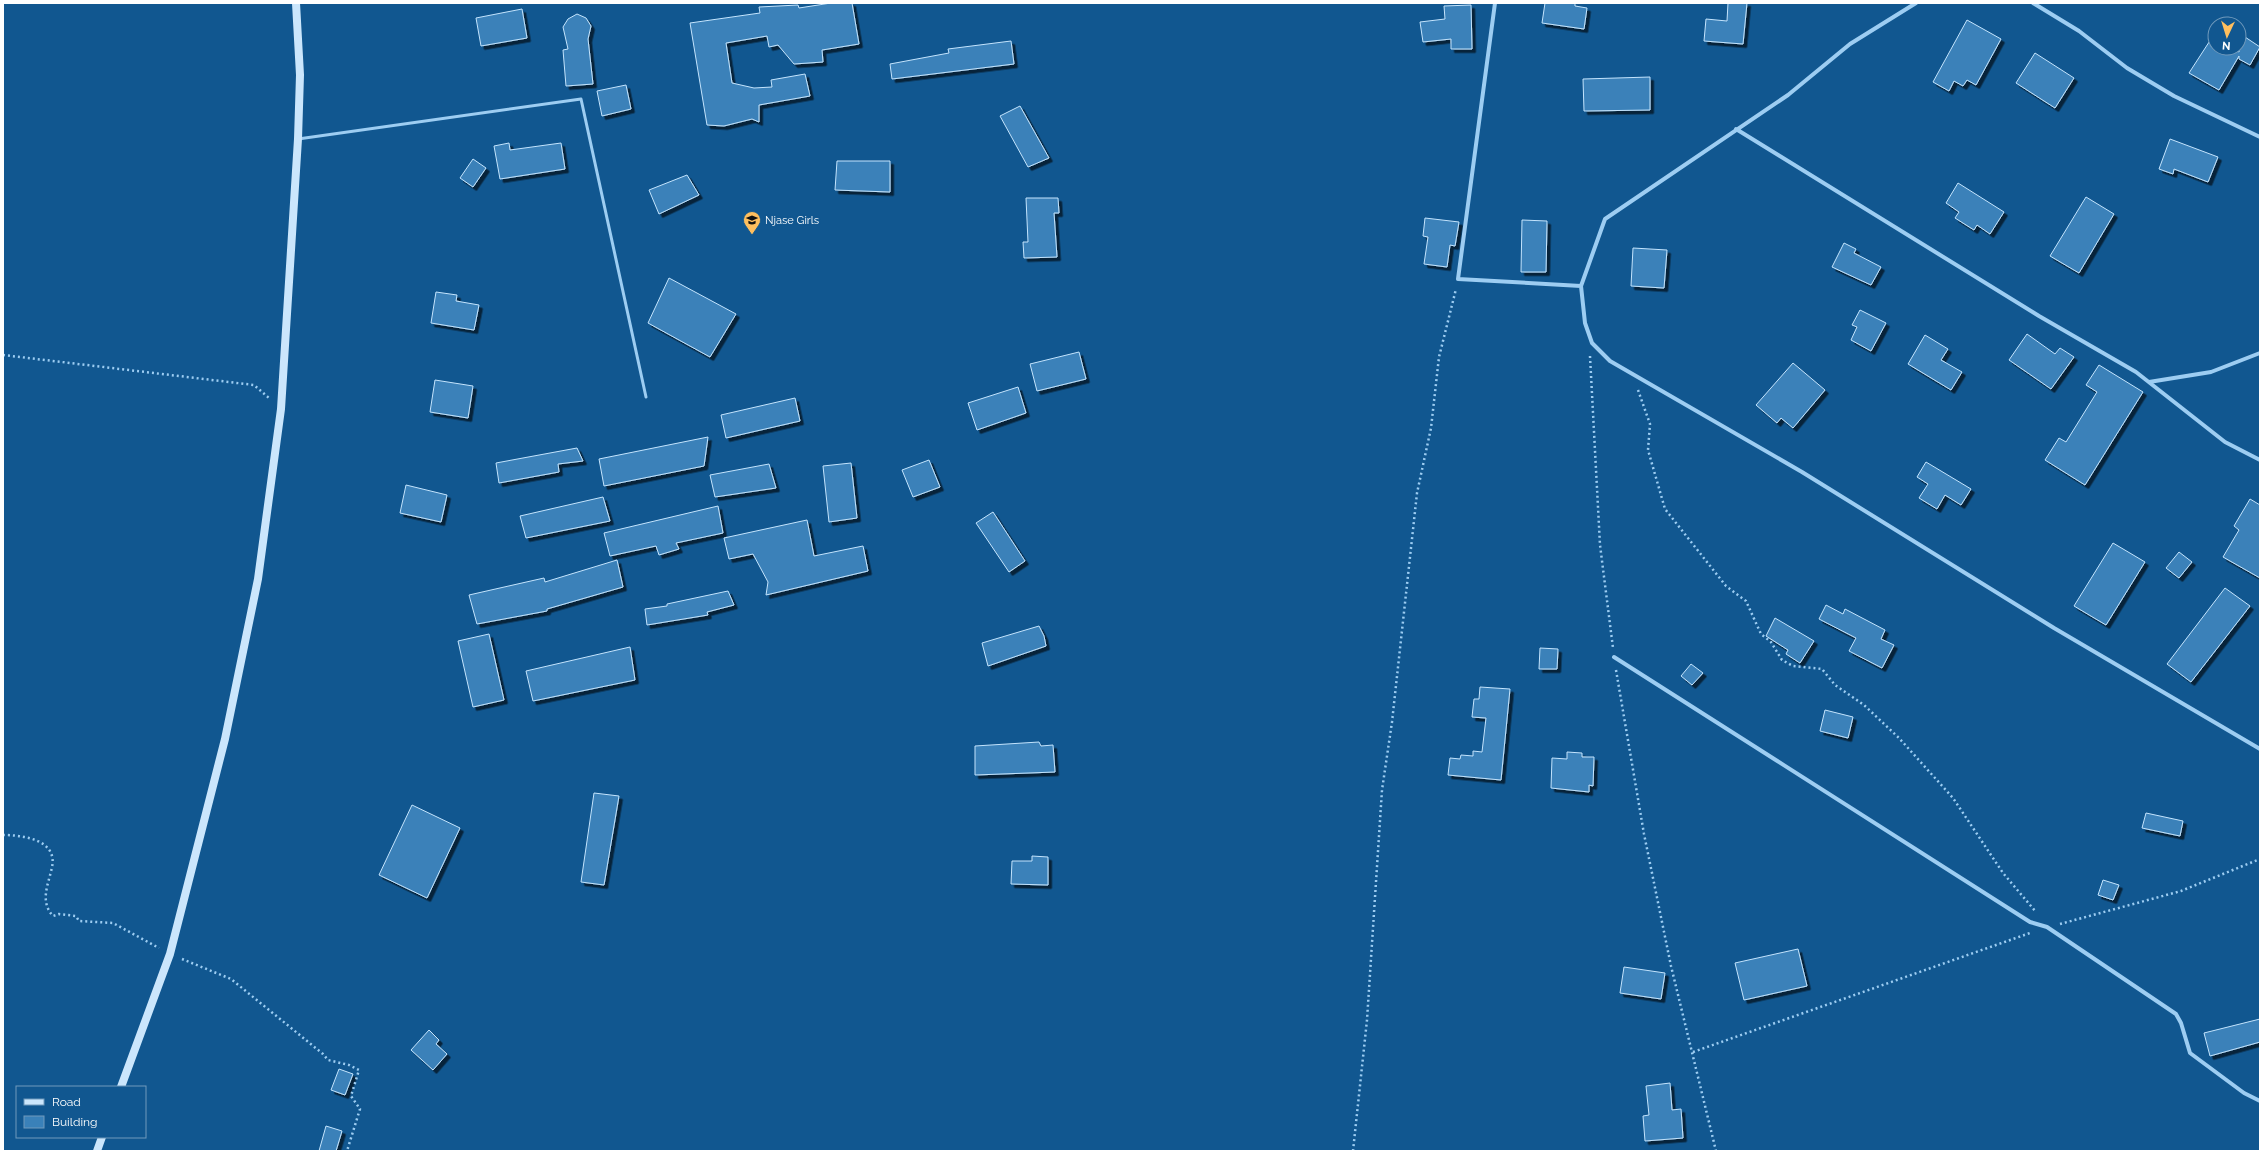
<svg xmlns="http://www.w3.org/2000/svg" width="2263" height="1154" font-family="Raleway,sans-serif">
<style>
.building{fill:#3a81b9;stroke:#c4e4fd;filter:url(#shadow)}
.lines{fill:none;stroke-linecap:round;stroke-linejoin:round}
.path{stroke:#9dcdf2;stroke-width:2.5;stroke-dasharray:2 3;stroke-linecap:butt}
.service{stroke:#9dcdf2;stroke-width:3}
.minor{stroke:#9dcdf2;stroke-width:4}
.secondary{stroke:#cbe6fc;stroke-width:8}
.labels{text-anchor:middle;dominant-baseline:central;stroke-width:3.5;stroke-linejoin:round;paint-order:stroke}
.poi-label{font-size:11px;fill:#fff;stroke:#115790;text-anchor:start}
</style>
<defs>
<filter id="shadow"><feDropShadow dx="3.5" dy="3.5" stdDeviation="0" flood-color="#0009"/></filter>
</defs>
<rect width="100%" height="100%" fill="#115790"/>
<!-- building -->
<path class="building" d="M831,3H852L859,44L822,50L823,62L794,64L778,45L769,47L767,36L726,43L732,83L754,88L772,87L771,80L805,74L810,96L759,105V122L752,119L724,126L707,125L690,23L760,13L759,7L798,5L799,8Z
M1545,3H1575V6L1587,8L1584,29L1542,23Z
M1728,3H1747L1743,44L1704,41L1706,19L1727,21Z
M1471,5L1472,49H1451V39L1423,42L1420,22L1445,19L1444,6Z
M522,9L527,38L481,46L476,18Z
M577,14L586,18L591,26L588,39L593,84L566,86L563,50L568,49L563,27L568,19Z
M1967,20L2001,39L1976,85L1967,80L1963,86L1954,81L1949,91L1933,82Z
M2239,33L2260,47L2250,65L2239,59V56L2219,90L2189,73L2213,36L2215,37V48H2232L2239,52Z
M1011,41L1014,64L892,79L890,64L949,53L948,49Z
M2035,53L2074,78L2055,108L2016,83Z
M1650,77V110L1584,111L1583,79Z
M626,85L631,109L602,116L597,91Z
M1020,106L1049,158L1028,167L1000,116Z
M2170,139L2218,157L2208,182L2174,169L2173,174L2159,169Z
M509,143L510,150L561,143L565,169L500,179L494,146Z
M473,159L486,168L473,187L460,178Z
M837,161H890V192L835,190Z
M687,175L699,195L659,214L649,190Z
M1958,183L2004,212L1990,234L1977,225L1974,230L1955,218L1959,212L1946,203Z
M2086,197L2114,214L2079,273L2050,256Z
M1026,198H1058L1059,213H1054L1057,257L1024,258L1023,242H1028Z
M1425,218L1459,222L1455,246L1450,245L1447,267L1424,264L1428,237L1423,236Z
M1522,220L1547,221L1546,272H1521Z
M1844,243L1856,249L1854,253L1881,267L1871,285L1832,267Z
M1633,248L1667,250L1664,288L1631,286Z
M669,278L736,314L710,357L648,323Z
M436,292L457,295L456,301L479,305L474,330L431,323Z
M1860,310L1886,323L1871,351L1851,340L1857,327L1852,325Z
M2027,334L2055,354L2060,348L2074,357L2051,389L2009,360Z
M1925,335L1948,349L1941,360L1962,372L1951,390L1908,364Z
M1079,352L1086,379L1037,391L1030,364Z
M1793,363L1825,390L1793,428L1781,418L1777,423L1756,405Z
M2099,365L2143,392L2085,485L2045,460L2059,438L2066,442L2097,392L2086,385Z
M435,380L473,386L468,418L430,412Z
M1018,387L1026,413L977,430L968,403Z
M795,398L800,421L726,438L721,415Z
M708,437L704,466L604,486L599,459Z
M577,448L583,461L558,464L559,472L499,483L496,463Z
M929,460L940,487L913,497L902,470Z
M1926,462L1971,489L1961,505L1945,495L1937,509L1919,498L1928,484L1917,477Z
M851,463L857,518L829,522L823,466Z
M769,464L776,488L715,497L710,475Z
M406,485L447,495L441,522L400,513Z
M603,497L610,521L526,538L520,516Z
M2250,499L2260,505V578L2223,557L2239,530L2234,526Z
M718,506L723,533L676,543L679,549L659,555L656,546L610,556L604,533Z
M993,512L1025,561L1009,572L976,523Z
M807,520L814,556L863,546L868,571L766,595L768,582L753,554L729,559L724,538Z
M2113,543L2145,562L2106,625L2074,606Z
M2179,552L2192,562L2179,578L2166,568Z
M617,560L623,587L547,609V611L477,624L469,595L544,578L545,582Z
M2225,588L2250,606L2191,682L2167,664Z
M728,591L734,605L707,612L708,615L647,625L645,609L667,606V604Z
M1826,605L1843,614L1845,609L1885,630L1881,639L1894,645L1882,668L1849,651L1856,638L1819,619Z
M1775,618L1814,641L1800,663L1786,654L1788,650L1766,636Z
M1039,626L1044,636L1046,646L988,666L982,643Z
M489,634L504,700L473,707L458,641Z
M630,647L635,680L533,701L526,671Z
M1540,648L1558,649L1557,669H1539Z
M1691,664L1703,673L1692,685L1681,676Z
M1480,687L1510,689L1501,780L1448,775L1450,758L1460,759L1461,755L1473,756V751L1482,752L1486,718L1472,717L1474,699H1479Z
M1825,710L1853,717L1848,738L1820,731Z
M1039,742L1041,746L1053,745L1055,772L975,775V746Z
M1567,752L1582,753V757H1594L1593,786L1589,785V792L1551,788L1552,758L1567,759Z
M594,793L619,796L604,885L581,882Z
M412,805L460,828L427,898L379,875Z
M2146,813L2183,821L2180,836L2142,828Z
M1032,856L1048,857V885L1011,884L1012,861H1032Z
M2103,880L2119,885L2113,900L2098,895Z
M1798,949L1807,986L1744,1000L1735,963Z
M1624,967L1665,973L1661,999L1620,993Z
M2260,1019V1042L2210,1056L2204,1033Z
M429,1030L439,1040L436,1044L447,1054L433,1070L411,1050Z
M339,1069L353,1074L345,1095L331,1090Z
M1670,1083L1672,1110L1681,1109L1683,1138L1645,1141L1643,1116L1649,1115L1646,1086Z
M326,1126L342,1131L336,1151H319Z"/>
<g class="lines">
<!-- path -->
<path class="path" d="M3,355L254,385L269,398
M1590,356L1600,545L1613,648
M1638,390L1650,424L1648,450L1665,509L1726,586L1746,601L1761,634L1771,642L1782,660L1793,666L1822,669L1835,685L1864,705L1899,738L1953,798L2003,873L2036,912
M1616,670L1644,834L1671,966L1716,1151
M3,835C21,835 58,839 52,867C49,883 39,901 53,916L59,914L76,916L79,921L113,923L159,948
M2060,924L2181,891L2260,859
M182,959L231,979L323,1054L328,1060L349,1065L359,1070L351,1096L360,1109L347,1151
M1693,1052L2030,933
M1353,1151L1367,1020L1382,790L1392,722L1417,493L1431,428L1439,357L1456,289"/>
<!-- service -->
<path class="service" d="M298,139L581,99L646,397"/>
<!-- minor -->
<path class="minor" d="M1495,3L1458,279L1581,286
M1916,3L1850,44L1788,95L1605,219L1581,286L1585,323L1592,343L1610,361L1802,472L2054,628L2260,749
M2033,3L2079,31L2127,68L2174,96L2260,137
M1736,129L2039,316L2136,372L2225,442L2260,460
M2149,382L2211,372L2260,353
M1614,657L2030,922L2047,927L2176,1014L2181,1023L2190,1053L2244,1093L2260,1101"/>
<!-- secondary -->
<path class="secondary" d="M121,1087L170,954L225,739L258,579L281,409L298,139L300,75L296,3
M97,1151L102,1137"/>
</g>
<!-- icons -->
<defs>
<symbol id="school-pin" viewBox="-11 -11 22 30"><path d="M0 17L-7.5 6A9.5 9.5 0 1 1 7.5 6Z" fill="#ffbf5e" stroke="#115790"/><path d="M0-5L7-2L0 1L-7-2ZM-4 1L0 2.5L4 1V4Q0 6-4 4Z" fill="#111"/></symbol>
</defs>
<g fill-rule="evenodd">
<use href="#school-pin" x="742" y="210" width="20" height="27"/>
</g>
<g class="labels">
<!-- poi labels -->
<g class="poi-label">
<text x="765" y="220">Njase Girls</text>
</g>
</g>
<!-- border -->
<rect width="2263" height="1154" fill="none" stroke="#ffffff" stroke-width="8"/>
<!-- legend -->
<rect x="16" y="1086" width="130" height="52" fill="#115790" stroke="#709abc"/>
<rect x="24" y="1099" width="20" height="6" fill="#cbe6fc" stroke="#709abc"/>
<text x="52" y="1106" font-size="12" fill="#ffffff">Road</text>
<rect x="24" y="1116" width="20" height="12" fill="#3a81b9" stroke="#709abc"/>
<text x="52" y="1126" font-size="12" fill="#ffffff">Building</text>
<!-- north arrow -->
<g transform="translate(2227 36) rotate(184)"><circle r="19" fill="#115790" stroke="#709abc"/>
<path d="M0-3L7 15L0 10L-7 15Z" fill="#ffbf5e"/>
<text y="-6" font-size="11" font-weight="bold" text-anchor="middle" fill="#ffffff">N</text>
</g>
</svg>
